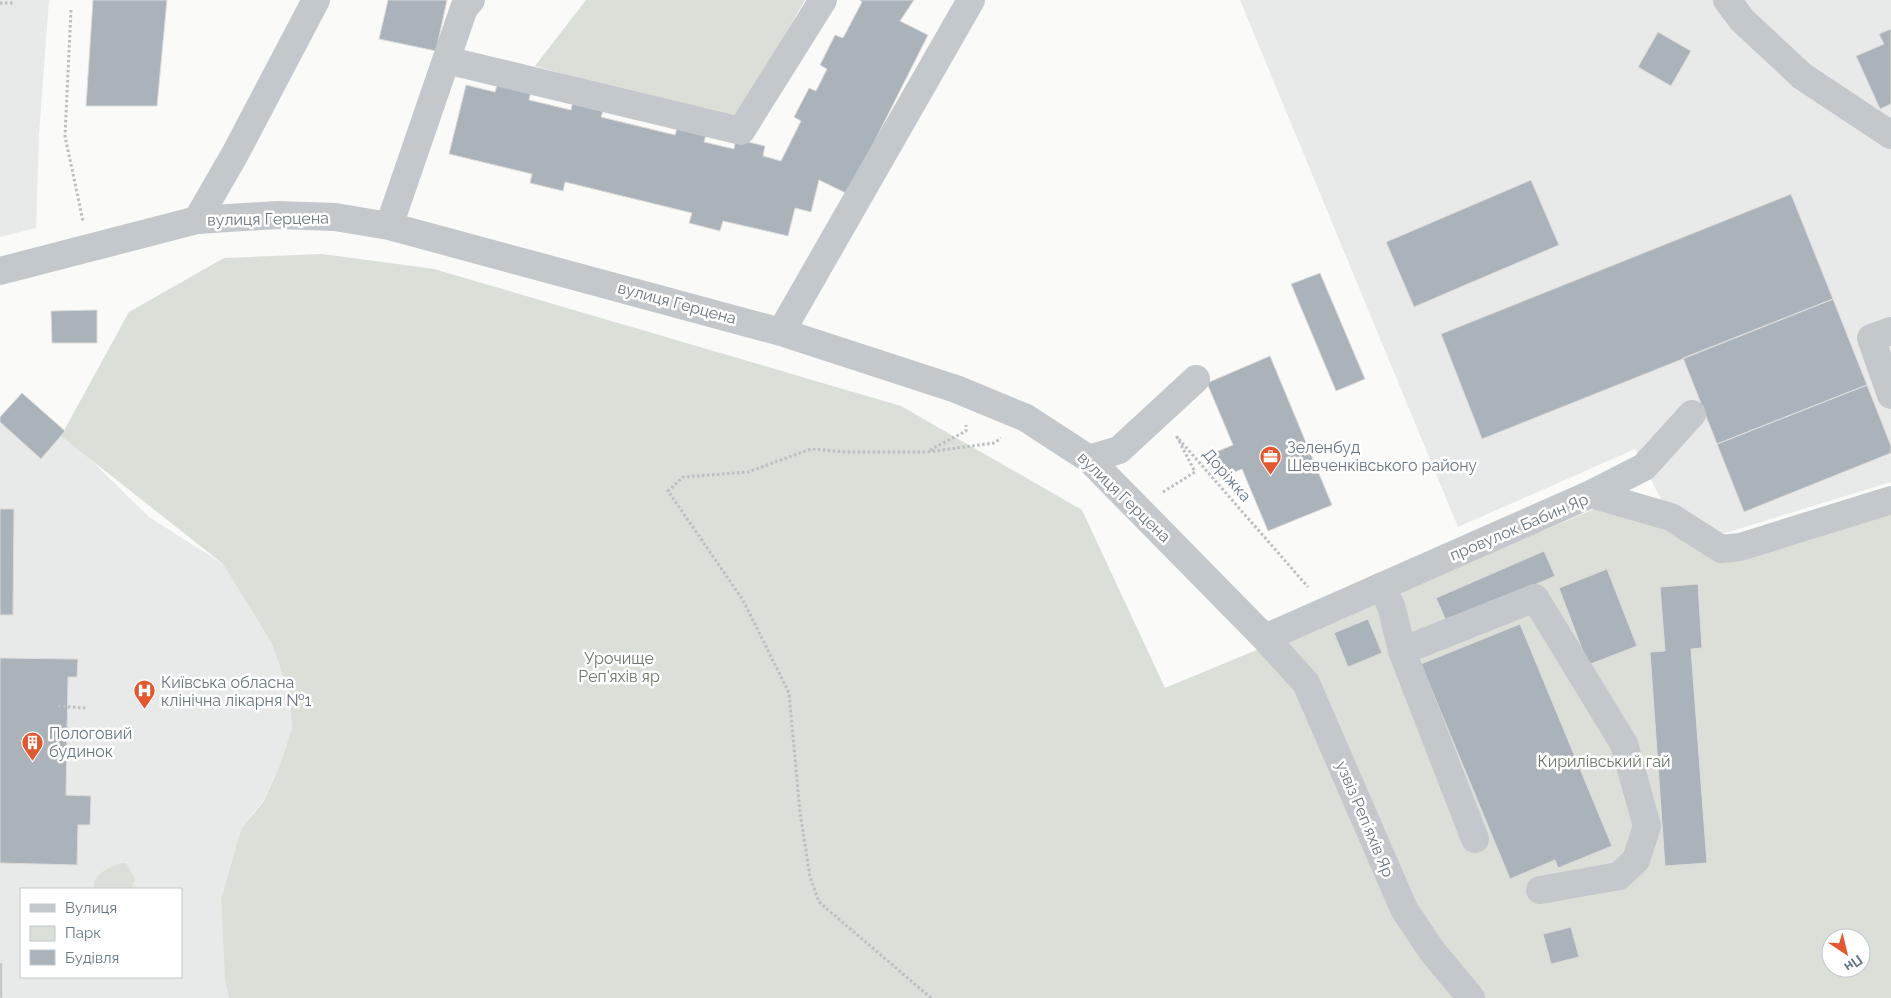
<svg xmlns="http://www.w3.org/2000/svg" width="1891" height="998" font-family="Raleway,sans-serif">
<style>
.built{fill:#e8e9e9;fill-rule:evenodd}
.green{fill:#dadfd7;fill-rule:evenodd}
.building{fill:#aab3b9;stroke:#dcdcda}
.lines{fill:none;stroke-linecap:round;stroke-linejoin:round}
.path{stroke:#bbbfc2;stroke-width:3;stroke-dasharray:2.5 2.5;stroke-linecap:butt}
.minor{stroke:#c3c8cc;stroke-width:28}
.labels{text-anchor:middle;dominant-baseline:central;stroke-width:5;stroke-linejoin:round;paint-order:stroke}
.street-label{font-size:16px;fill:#657683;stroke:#fff}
.poi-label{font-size:16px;fill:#657683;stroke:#fff;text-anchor:start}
.park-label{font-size:16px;fill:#687a64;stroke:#fff}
</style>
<rect width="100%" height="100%" fill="#fafaf8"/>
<!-- built -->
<path class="built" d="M0,0H49L39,135L36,228L0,237Z
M1240,0H1891V482L1722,534L1662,501L1635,449L1458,527Z
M0,422L41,458L61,436L87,456L149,517L223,564L271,642L289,692L292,728L280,765L264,800L241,829L221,899L225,981L229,998H0ZM21,889H181V977H21Z"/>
<!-- green -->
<path class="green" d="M586,0H805L734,122L535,66Z
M322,254L434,269L901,406L1082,510L1165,688L1597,508L1669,523L1725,558L1891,509V998H229L225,981L221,899L241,829L264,801L280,765L292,728L289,692L271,642L223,564L61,436L129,312L224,258ZM1831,938H1861V968H1831Z
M121,863H126L135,878L132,889H97L94,887C94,872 110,868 121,863Z"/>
<!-- building -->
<path class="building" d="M93,0H167L157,106H86Z
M388,0H447L436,51L379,39Z
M860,0H914L900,21L928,35L848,194L819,180L811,212L795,208L788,236L723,221L720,231L689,223L692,213L565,182L563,191L530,183L532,174L449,154L466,85L495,92L498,82L531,91L529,100L571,110L573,101L604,108L601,117L675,135L678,125L707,131L704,142L734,149L736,139L765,146L763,156L781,161L801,121L794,117L809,88L816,91L827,69L820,65L835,35L843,38L862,2Z
M1891,29V104L1880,109L1856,56L1884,44L1879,34Z
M1658,32L1691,51L1671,86L1638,67Z
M1531,180L1559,245L1414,307L1386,242Z
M1791,194L1833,299L1482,439L1441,334Z
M1320,273L1365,379L1336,391L1291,284Z
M1833,299L1867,385L1717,444L1683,358Z
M97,310V343H52L51,311Z
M1270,356L1332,505L1268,531L1242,469L1220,478L1211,454L1233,445L1207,383Z
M1867,385L1891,446V453L1744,512L1717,444Z
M22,393L65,431L41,459L0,422V417Z
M0,509H14L13,615H0Z
M1544,551L1555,576L1447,623L1436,598Z
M1607,569L1637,646L1588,665L1559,588Z
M1698,584L1702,648L1691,649L1707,863L1665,866L1650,652L1665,651L1660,587Z
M1368,619L1382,653L1348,667L1334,633Z
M1520,624L1612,846L1558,868L1555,860L1510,879L1421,664Z
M0,658L78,659L77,677H68L66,795L91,796L90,825H78L77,865L0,863Z
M1571,927L1579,957L1551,964L1543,934Z
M0,963H2V998H0Z"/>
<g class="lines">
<!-- path -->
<path class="path" d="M0,3H13
M71,10L65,136L83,221
M930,450L966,431V425
M1163,492L1195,472L1177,437L1308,587
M58,706L85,708
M931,998L819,902L810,877L800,812L789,693L743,600L668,491L683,477L748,472L811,449L845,452H927L994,443L1001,438"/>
<!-- minor -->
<path class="minor" d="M1727,0L1742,20L1802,76L1891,135
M446,60L741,131L823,0
M197,220L235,154L316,0
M389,226L464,8L471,0
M0,271L197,220L277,215L335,217L389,226L781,332L956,389L1026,418L1089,459L1265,638L1306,683L1404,909L1432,951L1471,998
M1891,331L1871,338L1891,395
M781,332L971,0
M1089,459L1119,450L1196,379
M1591,494L1644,467L1692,414
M1382,586L1392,609L1402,651L1475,839
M1265,638L1591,494L1671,517L1721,549L1740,547L1891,500
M1402,651L1535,598L1624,744L1647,826L1636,860L1619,876L1540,890"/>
</g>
<!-- icons -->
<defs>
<symbol id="office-pin" viewBox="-11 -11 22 30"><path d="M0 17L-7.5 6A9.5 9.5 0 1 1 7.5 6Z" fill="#e4572e" stroke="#fff"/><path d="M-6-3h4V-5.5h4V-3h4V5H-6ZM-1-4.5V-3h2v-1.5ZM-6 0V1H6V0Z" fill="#fff"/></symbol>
<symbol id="hospital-pin" viewBox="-11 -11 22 30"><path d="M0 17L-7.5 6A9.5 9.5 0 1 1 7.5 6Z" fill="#e4572e" stroke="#fff"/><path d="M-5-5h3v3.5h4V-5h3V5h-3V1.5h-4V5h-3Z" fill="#fff"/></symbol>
<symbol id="building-pin" viewBox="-11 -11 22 30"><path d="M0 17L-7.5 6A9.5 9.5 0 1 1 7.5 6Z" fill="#e4572e" stroke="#fff"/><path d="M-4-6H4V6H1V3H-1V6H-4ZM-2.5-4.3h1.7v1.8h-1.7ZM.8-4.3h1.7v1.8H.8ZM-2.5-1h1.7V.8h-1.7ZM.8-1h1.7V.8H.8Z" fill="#fff"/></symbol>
</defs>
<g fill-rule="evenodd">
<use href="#office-pin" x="1258" y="444" width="25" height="34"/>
<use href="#hospital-pin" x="132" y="678" width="25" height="34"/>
<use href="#building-pin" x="20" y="730" width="25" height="34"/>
</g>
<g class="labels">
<!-- street labels -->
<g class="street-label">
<text transform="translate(268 219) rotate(-1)">вулиця Герцена</text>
<text transform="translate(677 303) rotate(15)">вулиця Герцена</text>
<text transform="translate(1227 475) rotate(49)">Доріжка</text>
<text transform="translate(1124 497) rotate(44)">вулиця Герцена</text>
<text transform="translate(1519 527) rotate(-23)">провулок Бабин Яр</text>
<text transform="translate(1365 819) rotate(67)">узвіз Репʼяхів Яр</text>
</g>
<!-- poi labels -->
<g class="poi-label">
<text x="1287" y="447">Зеленбуд<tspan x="1287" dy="18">Шевченківського району</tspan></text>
<text x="161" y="682">Київська обласна<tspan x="161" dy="18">клінічна лікарня №1</tspan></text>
<text x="49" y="733">Пологовий<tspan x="49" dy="18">будинок</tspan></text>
</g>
<!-- park labels -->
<g class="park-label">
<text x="619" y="658">Урочище<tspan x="619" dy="18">Реп'яхів яр</tspan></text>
<text x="1604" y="761">Кирилівський гай</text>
</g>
</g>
<!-- legend -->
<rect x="20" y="888" width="162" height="90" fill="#ffffff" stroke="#c1c8cd"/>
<rect x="30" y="904" width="25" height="8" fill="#c3c8cc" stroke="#c1c8cd"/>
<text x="65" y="913" font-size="15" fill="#657683">Вулиця</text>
<rect x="30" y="926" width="25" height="15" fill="#dadfd7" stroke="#c1c8cd"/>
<text x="65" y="938" font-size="15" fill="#657683">Парк</text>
<rect x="30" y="950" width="25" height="15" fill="#aab3b9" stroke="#c1c8cd"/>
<text x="65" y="963" font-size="15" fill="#657683">Будівля</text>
<!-- north arrow -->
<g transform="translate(1846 953) rotate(145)"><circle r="24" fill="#ffffff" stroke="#c1c8cd"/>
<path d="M0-4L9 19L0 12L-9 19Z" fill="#e4572e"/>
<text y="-8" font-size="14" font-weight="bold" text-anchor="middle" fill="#657683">Пн</text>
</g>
</svg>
